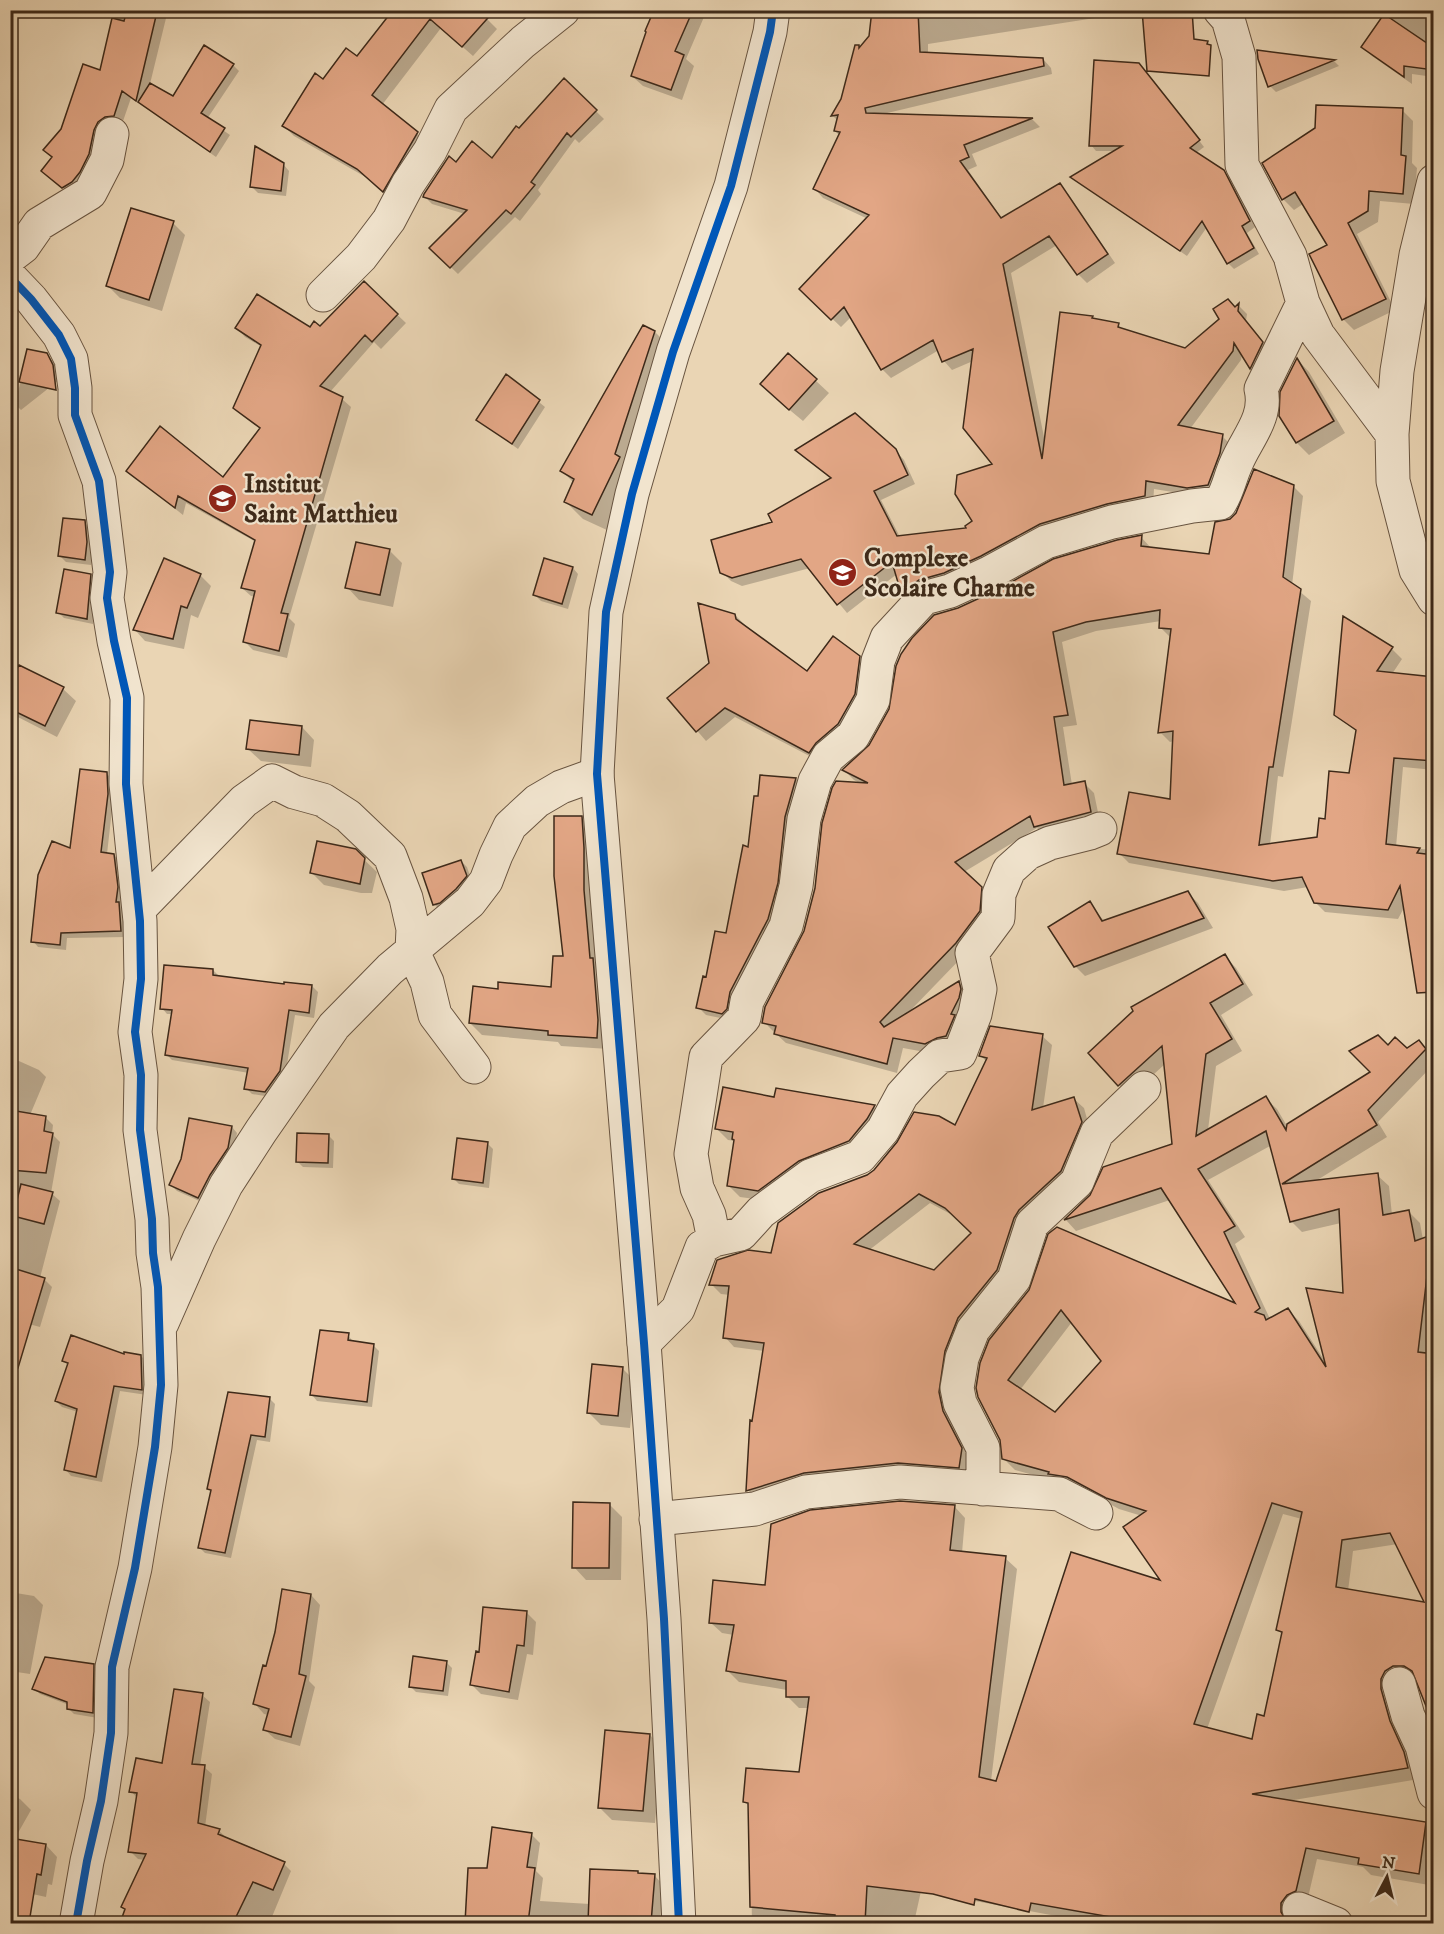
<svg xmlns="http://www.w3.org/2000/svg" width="1444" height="1934" font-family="'IM FELL DW Pica',serif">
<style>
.shadow{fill:#0003;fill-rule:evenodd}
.building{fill:#e2a685;stroke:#3d2919;stroke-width:1.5;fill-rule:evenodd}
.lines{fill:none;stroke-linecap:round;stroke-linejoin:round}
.minor-casing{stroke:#685440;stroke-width:35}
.tertiary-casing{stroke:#685440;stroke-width:35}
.minor{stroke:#f1e4ce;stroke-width:33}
.tertiary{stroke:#f1e4ce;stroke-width:33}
.cycleway-casing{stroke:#f1e4ce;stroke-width:11}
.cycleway{stroke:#0057b8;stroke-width:8}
.labels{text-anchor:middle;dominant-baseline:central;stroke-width:4.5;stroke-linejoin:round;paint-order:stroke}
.poi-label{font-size:26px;font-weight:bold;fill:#3d2919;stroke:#f1e4ce;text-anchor:start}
</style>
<rect width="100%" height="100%" fill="#ead5b4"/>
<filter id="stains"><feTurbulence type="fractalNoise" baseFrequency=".00333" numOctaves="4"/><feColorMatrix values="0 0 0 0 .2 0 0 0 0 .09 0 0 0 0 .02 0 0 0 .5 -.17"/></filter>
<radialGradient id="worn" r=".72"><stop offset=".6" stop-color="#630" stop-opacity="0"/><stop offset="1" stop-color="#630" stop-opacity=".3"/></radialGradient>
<!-- shadow -->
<path class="shadow" d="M116,10H168L150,84L173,98L233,65L239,71L207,119L230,135L216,157L131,98L122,124L72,195L43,171L53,158L45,150L62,129L101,72Z
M395,10L487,19L497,29L473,56L441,28L382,105L428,143L393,201L369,179L294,136L284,126L323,81L357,58Z
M655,10H707L686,59L694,66L682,100L643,86L632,76Z
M874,10H1107L1108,16L928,44V53L1043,59L1051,68L1052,74L883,114L1032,119L1040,127L972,154L977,166L968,170L1002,219L1059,185L1068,194L1115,263L1087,283L1078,274L1057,245L1011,273L1045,442L1092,318L1118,325L1124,331L1186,349L1239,306L1247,314L1246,321L1271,352L1259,376L1251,368L1242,353L1241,360L1190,429L1222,436L1231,445L1217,494L1197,496L1154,489L1153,505L911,600L902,592L897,574L847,613L810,568L742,586L731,581L722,572L774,523L832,479L797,450H895L904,460L915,484L881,500L900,537L968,529L974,521L995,465L973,361L952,370L944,361L939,350L891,378L882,369L851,317L841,327L801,289L868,219L823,198L815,189L840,136L835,131L838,121L833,116L843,99L858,47L860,49L870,36Z
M1307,10H1326L1317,17Z
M1373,10H1434V77L1412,74V84L1372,56L1363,47L1383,17Z
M1258,52L1334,61L1339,66L1276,92L1270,86Z
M1145,70L1204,147L1196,153L1230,178L1255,227L1247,233L1259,254L1234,269L1228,263L1207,227L1187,256L1072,177L1116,151H1096L1091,145Z
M565,81L604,119L579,143L575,139L538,190L541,194L520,221L515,217L458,274L431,248L465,214L432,204L424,196L456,164L493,160Z
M1402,110L1413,121L1412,163L1417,168L1414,204L1380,201L1378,222L1357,234L1395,310L1354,330L1343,319L1329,246L1303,204L1294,210L1283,199Z
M283,164L289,171L286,196L258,193L252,187Z
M173,223L185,235L162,311L120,298L108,286Z
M364,283L406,323L381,349L374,342L330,392L342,399L351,407L289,618L295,624L287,658L253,650L245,642L256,597L251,596L242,588L256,542L186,503L183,515L128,471L223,479L261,429L244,416L262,347L245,337L237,328H320Z
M1432,292H1434V343L1430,340Z
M655,332L672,349L609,531L583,519L566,502L574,483L562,471Z
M28,351L46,355L53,361L58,372L59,380L21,410L15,404Z
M788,355L829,393L803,421L774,397Z
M1298,360L1309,372L1345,433L1309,455L1297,443L1281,416Z
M507,376L545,407L518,449L478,420Z
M1293,486L1303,496L1292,585L1311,601L1283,777L1278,776L1270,845L1318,838L1350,775L1357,732L1335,715L1392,649L1402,659L1392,674L1434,679V770L1403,767L1396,847L1434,850V980L1405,906L1398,919L1325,912L1315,902L1308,887L1284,891L1129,863L1119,853L1171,801L1174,741L1170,742L1160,732L1170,637L1160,627L1161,621L1096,631L1062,642L1077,725L1063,727L1072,785L1084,783L1094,793L1100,822L1045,836L1037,828L964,872L991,899L966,953L909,1012L959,983L969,993L961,1023L936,1054L903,1048L897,1073L786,1043L774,1032L764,1022L806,931L863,785L854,780L844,770L870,746L958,610L1141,537L1151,548L1210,556L1230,520Z
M84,522L90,528L93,549L91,565L66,562L60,556Z
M357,544L390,551L402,563L393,607L359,600L347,587Z
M573,568L578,574L568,609L541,601L535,595Z
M90,575L96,581L93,624L64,618L58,612Z
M200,575L211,586L198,618L191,615L184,649L145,641L135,630Z
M735,615L745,625L807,673L859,657L869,667L864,704L819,761L735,717L706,741L669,698L711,664Z
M10,684L63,689L76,701L57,737L10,713Z
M302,727L314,740L311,767L261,761L248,749Z
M107,774L113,780V801L107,854L114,855L120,861L123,894L121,906L125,909L127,937L67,938L66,950L38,947L33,941Z
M761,777L796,779L803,787L785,891L730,1020L706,1015L698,1007L708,979L727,935L749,849L760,798Z
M581,818L593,830L609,1049L561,1046L558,1042L482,1035L470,1023L499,990L552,989L565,958Z
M355,851L377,872L372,893H361L324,885L312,873Z
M461,861L467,867L472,882L440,910L434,904Z
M1188,893L1198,903L1213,928L1085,976L1075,966L1089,903L1105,922Z
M1225,956L1236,968L1253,995L1221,1015L1242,1051L1216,1066L1208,1130L1265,1098L1277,1109L1287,1126L1372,1072L1388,1047L1406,1050L1419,1042L1434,1057V1064L1378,1122L1387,1137L1314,1182L1377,1175L1389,1186L1392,1215L1409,1212L1420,1223L1423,1240L1434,1243V1723L1427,1709L1418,1677H1406L1419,1779L1288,1801L1434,1825V1878H1430L1429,1885L1371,1875L1363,1867L1317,1859L1307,1902L1292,1914L1291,1924H1099L921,1891L915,1918L934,1924H752L750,1807L745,1802L800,1773L809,1708H799L787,1696V1690L739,1682L728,1671L734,1635L722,1633L710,1622L767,1586L954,1506L965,1518L962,1553L1005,1558L1017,1569L991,1781L997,1782L1164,1583L1142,1516L1119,1509L1080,1488L1015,1470L1003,1458L1001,1440L979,1396L1030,1291L1239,1307L1170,1200L1076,1231L1066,1220L1091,1196L1174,1145L1165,1064L1130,1096L1119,1085ZM1270,1146L1291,1221L1302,1232L1341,1223L1344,1294L1326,1363L1299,1321L1288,1310L1270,1319L1235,1244L1245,1237L1208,1180ZM1072,1322L1103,1361L1055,1414L1020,1390ZM1283,1514L1302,1519L1277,1629L1283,1635L1265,1718L1253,1741L1207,1729ZM1398,1544L1426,1604L1348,1591L1353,1551Z
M213,970L219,976L285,986H312L318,992L314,1018L295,1015L285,1077L271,1097L252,1094L246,1088L249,1073L172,1060L166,1054L173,1014H167L162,1008Z
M1042,1036L1052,1045L1043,1108L1074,1099L1084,1108L1091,1133L1071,1181L968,1328L971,1459L968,1477L758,1500L748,1490L752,1422L764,1351L734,1347L725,1337L730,1295L721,1294L711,1284L772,1254L867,1176L955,1127L987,1062L981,1056ZM930,1203L956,1217L973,1233L934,1272L868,1251Z
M10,1057L39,1070L46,1077L30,1115L46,1118L53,1125L52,1134L60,1142L51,1193L60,1201L40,1278L44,1279L52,1287L40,1327L10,1319Z
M777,1090L874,1107L885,1118L770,1201L740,1197L729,1186L735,1141L728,1140L717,1129L776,1098Z
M232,1127L237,1133L233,1154L204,1203L177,1191L171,1185Z
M328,1135L334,1141L333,1168L303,1167L297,1161Z
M487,1143L493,1149L489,1188L459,1184L453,1178Z
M348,1335L354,1343L373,1345L379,1351L372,1407L317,1401L312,1395Z
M141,1356L147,1362V1395L120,1391L102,1482L71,1476L66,1470L78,1412L62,1407L56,1401L69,1366L64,1361Z
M622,1368L635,1381L630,1428L601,1425L589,1413Z
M269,1398L275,1404L270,1442L257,1440L231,1558L205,1553L199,1547L212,1492L208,1489Z
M609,1504L622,1517L621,1580H586L574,1567Z
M10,1592L34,1596L43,1605L30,1674L10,1671Z
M311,1595L320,1605L309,1681L315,1687L300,1746L275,1739L265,1730L269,1715L264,1714L255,1704L267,1668Z
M526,1612L536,1622L533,1655L527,1654L518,1700L481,1694L472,1685L481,1653Z
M446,1662L452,1668L448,1696L416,1692L410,1686Z
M93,1665L99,1671L98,1718L74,1714L68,1708L69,1705L40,1694L34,1688Z
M202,1695L210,1702L200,1766L204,1767L212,1774L205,1827L219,1831L227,1838L284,1864L291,1871L269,1924H122L145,1860L138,1859L130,1851L137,1798L131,1791L163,1765Z
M650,1735L662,1748L655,1823L612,1820L599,1807Z
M10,1794L20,1799L31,1810L14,1840L46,1845L57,1857L52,1885L48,1884L46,1897L10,1889Z
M531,1834L540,1843L536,1871L543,1878L540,1901L590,1904L639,1875L655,1876L663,1885L660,1924H467L469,1869L488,1870Z"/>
<!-- building -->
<path class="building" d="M127,10L156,16L136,101L122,91L114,116L105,117L98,122L94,130L89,154L80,172L72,182L62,188L41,171L52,157L43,150L61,129L83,64L100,70L112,18L124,21Z
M393,10H495L462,47L430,19L372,95L418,132L383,192L357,169L282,126L315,73L323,79L346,48L357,56Z
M654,10H693L675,51L684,55L671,90L631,76L646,32L645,31Z
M872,10H918L920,52L1043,58L1044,66L865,108L866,113L1033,118L964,145L969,157L960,161L1001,218L1060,183L1108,254L1077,275L1049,236L1003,264L1042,459L1060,312L1093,316L1092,318L1119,323L1118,327L1185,348L1219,319L1213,309L1228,299L1235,307L1239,303L1238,311L1263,342L1250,369L1234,343L1233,351L1178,425L1223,434L1220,453L1208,485L1187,488L1146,481L1145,496L1107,504L1040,524L981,556L944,573L919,580L901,593L892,562L837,605L801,559L732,578L720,573L711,540L772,522L768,514L831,478L795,450L855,413L896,449L908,475L874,491L897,536L966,528L965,526L972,521L955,494L957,475L992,464L963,428L973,349L942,362L933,340L881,370L844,307L831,320L799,289L869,215L813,189L840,132L834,131L838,115L831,116L841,99L855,45H859V48L869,36Z
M1142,10H1192L1194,39L1208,41L1207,44L1211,45L1209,76L1147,71Z
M1384,14L1434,48V70L1404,66V77L1361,47Z
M204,45L234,64L201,113L225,128L210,152L138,102L150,83L173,96Z
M1257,50L1335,60L1268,87L1258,59Z
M1094,60L1139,63L1200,140L1190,148L1224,170L1250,221L1242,226L1254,248L1227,264L1202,221L1180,251L1070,177L1122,146H1089Z
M564,78L597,110L571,137L567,133L531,182L535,185L511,214L506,210L450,268L429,248L467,210L423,197L424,194L449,156L456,162L472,141L492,158L516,126L519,128Z
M1316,105L1403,108L1401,155L1406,156L1403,194L1369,191L1368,211L1348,223L1386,299L1342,320L1309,254L1327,245L1295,192L1282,200L1262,163L1315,128Z
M255,146L284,163L281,191L250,187Z
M131,208L174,221L149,300L106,286Z
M364,281L398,314L372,342L365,335L320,386L343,397L281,613L288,614L279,651L243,642L255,591L241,588L255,540L178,496L175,508L126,471L160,426L223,477L260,428L233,408L261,345L235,328L257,294L310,327L314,321L320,326Z
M643,325L655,331L615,454L620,457L592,515L564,502L574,479L560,471Z
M27,349L47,353L53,365L56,390L19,382Z
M788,353L817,379L789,410L760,384Z
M1297,358L1334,421L1296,443L1279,416L1280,392Z
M506,374L540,400L512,444L476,420Z
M1254,469L1294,485L1283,577L1301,589L1273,767H1269L1259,845L1317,837L1319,818L1325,819L1329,771L1349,773L1356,730L1334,715L1343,616L1393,647L1377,671L1434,677V761L1394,758L1386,844L1420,848L1417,853L1434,855V992L1417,993L1400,886L1388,910L1314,903L1302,877L1273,881L1117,854L1129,792L1170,799L1173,731L1158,733L1171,629L1159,628L1160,610L1086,622L1053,632L1068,715L1054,717L1064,785L1085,781L1091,812L1034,827L1030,816L955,862L982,887L980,911L956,943L880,1022L884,1027L959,981L961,989L959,998L951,1014L955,1015L946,1036L937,1038L925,1044L893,1038L887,1064L774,1034L776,1026L762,1023L765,1007L804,931L815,888L822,823L832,788L836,781L868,783L842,770L869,745L889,709L896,666L901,654L912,638L934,615L958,608L997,590L1053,559L1117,540L1142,535L1141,546L1209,554L1215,522L1230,519L1236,513Z
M63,518L85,520L87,542L85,560L58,556Z
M356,542L390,549L380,595L345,588Z
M164,558L201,574L187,608L181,606L173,639L133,630Z
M544,558L573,567L562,604L533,595Z
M64,569L91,574L87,619L56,613Z
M698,603L735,614L736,619L807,671L833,636L860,656L855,694L838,724L816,743L809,753L725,708L696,732L667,698L709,663Z
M19,665L64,687L45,726L10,709V681Z
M250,720L302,726L299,755L246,749Z
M80,769L107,772L108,794L101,852L114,854L118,887L116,902H119L121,931L61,933L60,945L31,942L38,875L52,841L70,848Z
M760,775L796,778L785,817L778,883L768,919L730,992L727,1009L722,1014L696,1008L703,976L706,977L715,931L726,933L743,845L748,847L754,796H758Z
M554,816H582L584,848V890L590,958H593L598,1020L597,1038L548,1035V1031L469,1023L473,986L498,989V982L551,987L553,956H563L554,876Z
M317,841L356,849L365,858L360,884L310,873Z
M461,860L467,876L456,889L440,903L433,905L422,873Z
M1188,891L1204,918L1074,967L1048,927L1090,901L1102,921Z
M1225,954L1243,984L1210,1003L1232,1039L1206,1054L1196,1136L1266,1096L1286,1130L1287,1124L1370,1072L1349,1051L1378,1035L1388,1045L1395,1037L1407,1048L1419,1040L1426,1049L1368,1110L1377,1125L1282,1184L1378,1173L1383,1215L1409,1210L1415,1241L1434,1234V1273L1427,1276L1418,1352L1434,1354L1427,1389H1434V1726L1412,1671L1404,1666H1393L1385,1671L1381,1679V1689L1390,1721L1404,1752L1408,1768L1252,1794L1426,1822L1419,1874L1358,1864L1359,1858L1306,1848L1296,1891L1287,1895L1281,1903V1912L1288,1923H1145L1031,1903L1029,1912L975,1899L974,1905L933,1894L867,1886L865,1923H835V1915L750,1907L748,1803L743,1802L746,1768L799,1772L809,1697H786V1681L726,1671L734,1625L709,1623L713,1580L765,1585L771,1524L810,1510L900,1501L955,1505L950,1550L1006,1556L979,1777L996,1781L1071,1552L1160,1580L1123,1527L1146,1511L1106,1498L1067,1477L1048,1474L1049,1472L1002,1459L1000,1440L978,1397L976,1388L980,1363L989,1340L1029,1290L1048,1234L1057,1227L1235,1303L1161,1188L1064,1220L1090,1195L1103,1167L1172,1144L1162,1046L1118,1086L1088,1053L1133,1011L1131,1007ZM1266,1131L1290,1222L1339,1209L1343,1293L1306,1288L1326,1367L1288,1308L1266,1320L1264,1315L1255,1312L1260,1308L1224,1232L1235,1226L1198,1169ZM1061,1310L1101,1361L1055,1412L1008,1380ZM1272,1503L1302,1512L1276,1630L1282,1632L1264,1716L1257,1714L1252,1739L1194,1724ZM1390,1533L1424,1602L1336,1587L1342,1540Z
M164,965L213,969V975L284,984V982L312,985L309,1013L289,1010L280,1071L265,1092L244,1089L248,1068L165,1055L172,1010L160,1009Z
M990,1026L1043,1034L1032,1110L1074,1097L1082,1122L1061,1171L1019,1210L1014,1218L997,1270L958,1318L945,1351L939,1392L943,1411L962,1448L959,1468L898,1463L804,1473L746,1491L750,1420L752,1421L764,1343L723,1338L729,1286L709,1285L717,1260L748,1250L771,1253L778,1223L819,1193L867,1175L874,1170L897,1142L914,1112L939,1116L955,1125L987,1058L979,1056ZM919,1194L945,1208L971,1233L934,1270L854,1244Z
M723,1087L774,1097L776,1088L875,1105L867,1119L849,1141L799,1161L758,1191L727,1186L734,1140L732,1139L733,1132L715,1129Z
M10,1110L46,1116L44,1131L53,1133L46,1173L10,1170Z
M189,1118L232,1126L228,1148L210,1175L198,1198L169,1185L181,1159Z
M297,1133L329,1134L328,1163L296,1162Z
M457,1138L488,1142L483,1183L452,1179Z
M21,1184L53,1192L44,1224L13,1216Z
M16,1269L45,1278L18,1368L10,1367V1288Z
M320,1330L349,1333L348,1340L374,1344L367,1402L310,1395Z
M71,1335L124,1354V1352L141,1355L142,1390L114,1386L96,1477L64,1470L77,1409L55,1401L68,1363L62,1361Z
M592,1364L623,1367L618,1416L587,1413Z
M228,1392L270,1397L265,1437L251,1435L225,1553L198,1548L211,1490L207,1489Z
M573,1502L610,1503L609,1568H572Z
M282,1589L311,1594L299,1674L306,1676L291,1737L263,1730L269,1709L253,1704L263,1665L266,1666L275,1632Z
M483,1607L527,1611L524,1646L517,1645L509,1692L470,1685L476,1651L479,1652Z
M413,1656L447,1661L443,1691L409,1687Z
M45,1657L94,1664L93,1713L67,1709V1702L32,1689Z
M174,1689L203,1693L192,1764L205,1765L198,1823L220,1829L218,1834L285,1862L273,1890L253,1882L233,1923H120L125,1909L121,1907L146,1854L128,1852L137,1793L129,1792L136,1758L162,1763Z
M605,1730L650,1734L643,1811L598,1808Z
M492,1827L532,1833L527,1867L535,1868L528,1923H465L468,1868H487Z
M10,1838L46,1844L41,1875L37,1874L29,1923H10Z
M590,1869L638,1871V1873L655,1874L651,1923H588Z"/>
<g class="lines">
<defs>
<path id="minor" d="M1220,10L1228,19L1239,57L1242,165L1290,256L1303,303L1318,335L1392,434
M1434,181L1416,255L1397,371L1392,434L1393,481L1416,570L1434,599
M10,257L23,247L39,224L90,193L107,160L112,134
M10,277L31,299L59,335L71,359L75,388V415L99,481L110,572L107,598L114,641L127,698L126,784L140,921L141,979L135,1032L141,1075L140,1130L152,1219L153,1253L158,1287L161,1385L155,1447L135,1568L112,1667L111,1733L101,1801L87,1861L76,1924
M323,295L361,257L389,220L408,184L430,151L451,109L523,42L563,10
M139,909L244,801L272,781L294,792L323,800L348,816L390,856L406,898L413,929L412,950L427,982L435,1015L474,1067
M714,1240L709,1215L697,1188L691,1154L706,1057L744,1018L747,1001L786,926L796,886L804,819L815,781L828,757L853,736L873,700L878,661L887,638L924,598L950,591L989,573L1046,542L1112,522L1192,506L1220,503C1228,491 1230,477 1236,464C1246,439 1268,418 1261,389L1303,303
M162,1323L199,1239L226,1185L261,1131L334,1026L390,969L470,902L486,881L496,855L510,826L537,801L561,787L597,774
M644,1343L678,1309L702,1247L714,1240L741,1234L761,1212L810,1176L860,1157L883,1130L902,1095L921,1074L940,1056L960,1053L975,1014L980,989L972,953L998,918L999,894L1009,870L1028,853L1050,843L1090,833L1100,829
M983,1489V1448L960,1403L957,1388L962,1358L973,1330L1014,1279L1032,1224L1077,1182L1097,1133L1144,1088
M656,1519L755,1509L806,1492L900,1482L1059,1494L1096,1513
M1399,1684L1408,1716L1422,1746L1434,1793
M1299,1909L1336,1924"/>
<path id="tertiary" d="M679,1924L664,1619L644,1343L597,774L606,612L632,494L673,352L731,186L770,32L773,10"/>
</defs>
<!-- minor casing -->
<use href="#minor" class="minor-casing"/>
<!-- tertiary casing -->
<use href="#tertiary" class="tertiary-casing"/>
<!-- minor -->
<use href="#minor" class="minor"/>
<!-- tertiary -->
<use href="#tertiary" class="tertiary"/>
<defs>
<path id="cycleway" d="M10,277L31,299L59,335L71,359L75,388V415L99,481L110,572L107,598L114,641L127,698L126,784L140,921L141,979L135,1032L141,1075L140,1130L152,1219L153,1253L158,1287L161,1385L155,1447L135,1568L112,1667L111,1733L101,1801L87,1861L76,1924
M679,1924L664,1619L644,1343L597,774L606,612L632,494L673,352L731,186L770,32L773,10"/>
</defs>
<!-- cycleway casing -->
<use href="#cycleway" class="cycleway-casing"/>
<!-- cycleway -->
<use href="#cycleway" class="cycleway"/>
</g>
<!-- icons -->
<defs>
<symbol id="school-disc" viewBox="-11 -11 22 22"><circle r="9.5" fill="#8f2418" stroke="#f1e4ce"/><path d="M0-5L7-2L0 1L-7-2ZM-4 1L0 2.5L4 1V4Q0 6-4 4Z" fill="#fff"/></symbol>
</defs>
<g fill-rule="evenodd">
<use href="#school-disc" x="206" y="482" width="33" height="33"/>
<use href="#school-disc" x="826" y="556" width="33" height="33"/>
</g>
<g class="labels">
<!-- poi labels -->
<g class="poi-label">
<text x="244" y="484">Institut<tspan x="244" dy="30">Saint Matthieu</tspan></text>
<text x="864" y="558">Complexe<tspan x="864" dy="30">Scolaire Charme</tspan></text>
</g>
</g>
<!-- margin -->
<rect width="1444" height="1934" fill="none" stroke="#ead5b4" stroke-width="36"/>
<rect x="12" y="12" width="1420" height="1910" fill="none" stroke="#3d2919" stroke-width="3"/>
<rect x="18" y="18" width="1408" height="1898" fill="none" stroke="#3d2919" stroke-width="1.5"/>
<!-- north arrow -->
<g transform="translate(1387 1877) rotate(7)" stroke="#f1e4ce" stroke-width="4.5" paint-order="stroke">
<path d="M0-4.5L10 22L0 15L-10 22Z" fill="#3d2919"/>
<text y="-9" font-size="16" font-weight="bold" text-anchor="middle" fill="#3d2919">N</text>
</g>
<rect width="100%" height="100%" filter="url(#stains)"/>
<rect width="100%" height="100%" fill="url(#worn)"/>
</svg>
